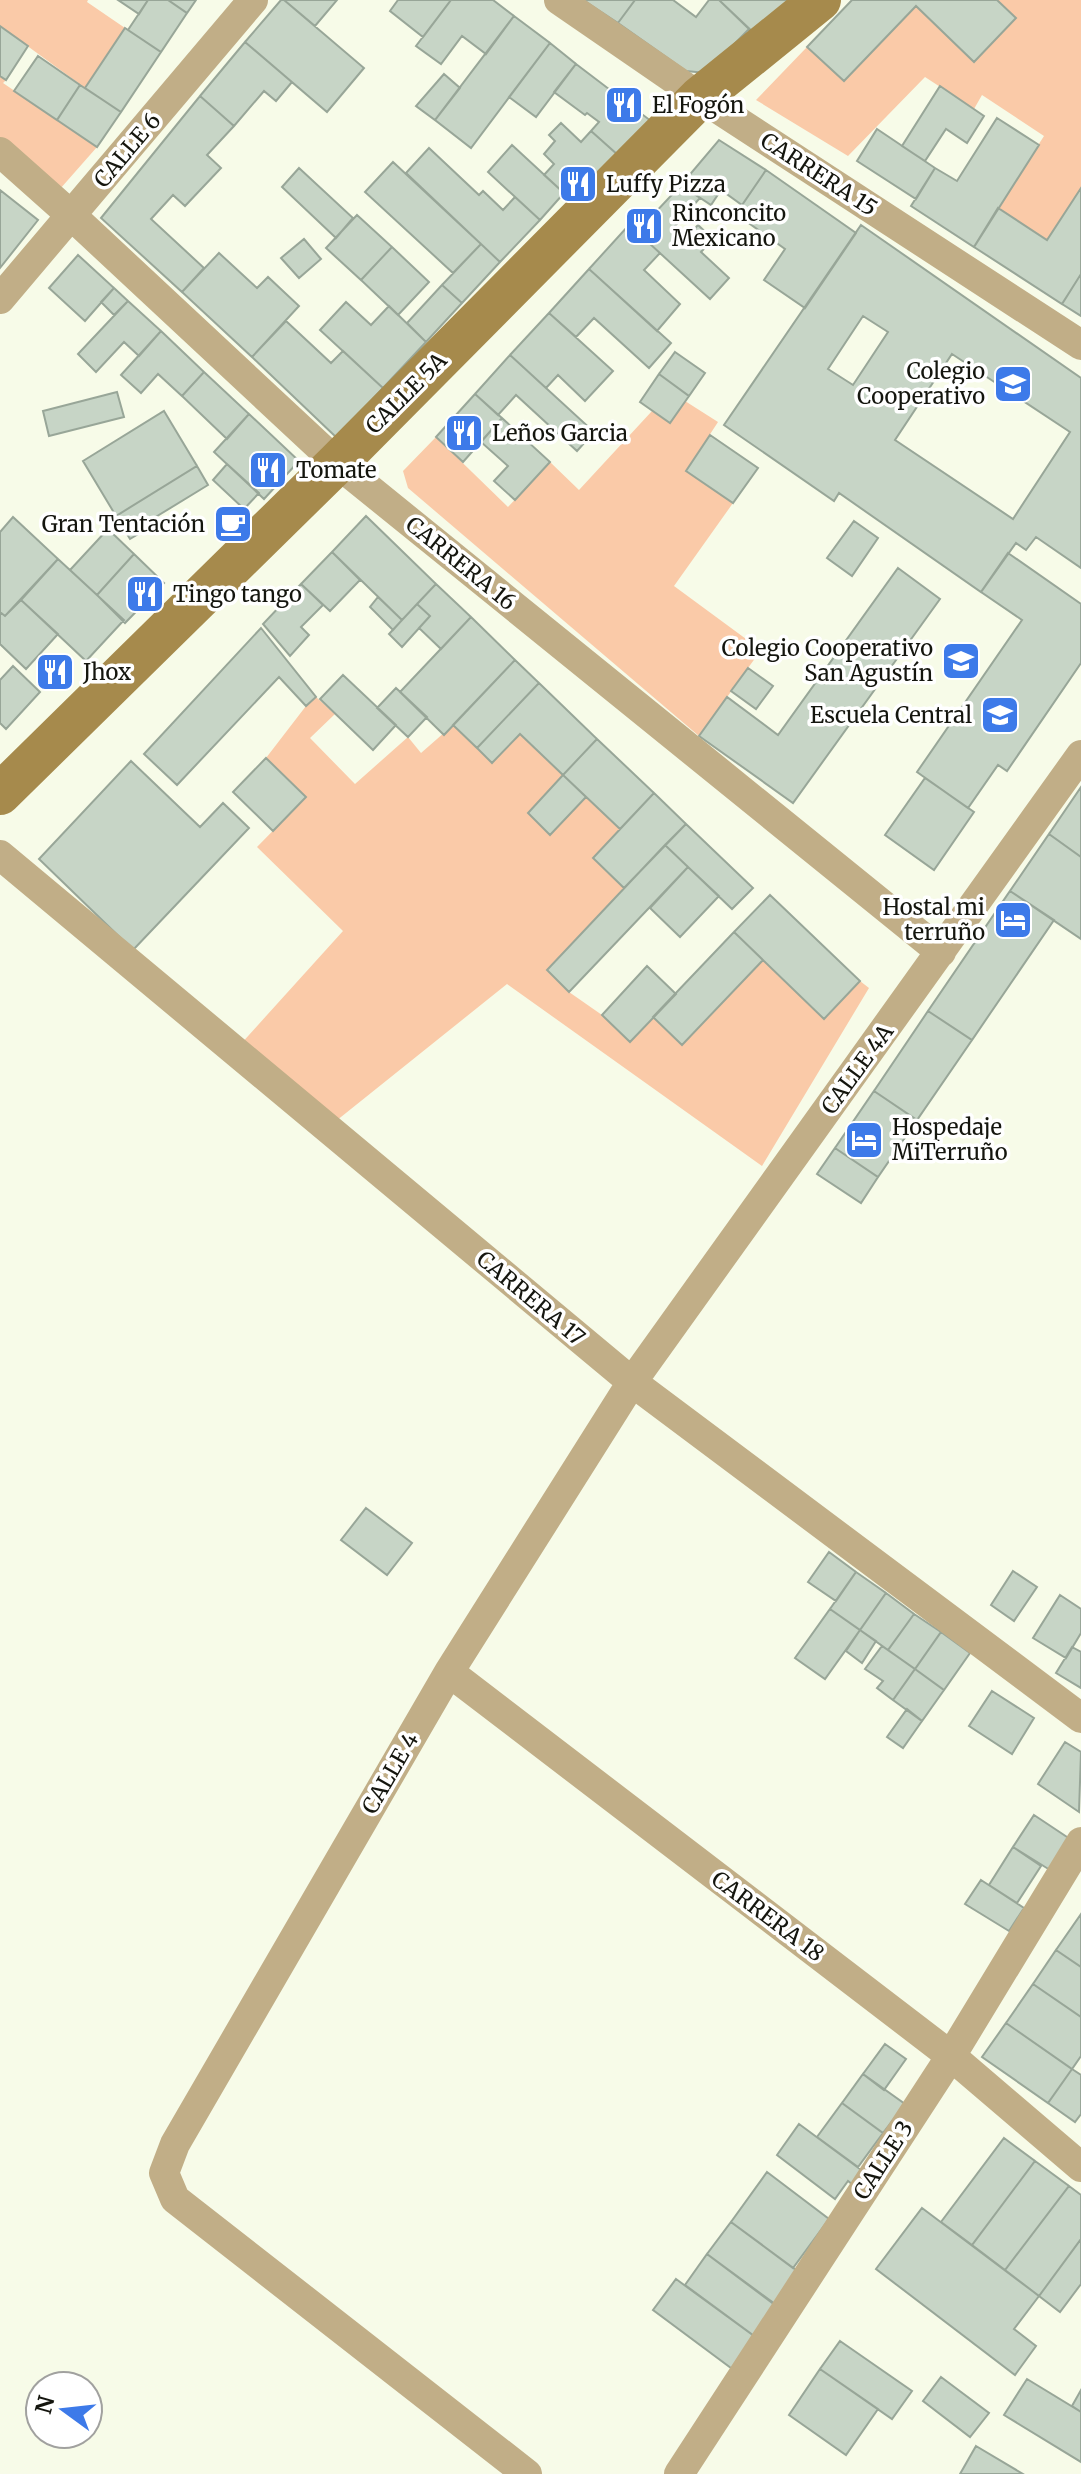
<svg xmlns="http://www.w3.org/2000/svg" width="1081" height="2474" font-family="Merriweather,serif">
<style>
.green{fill:#facaa8}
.building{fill:#c7d5c6;stroke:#98a698;stroke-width:2;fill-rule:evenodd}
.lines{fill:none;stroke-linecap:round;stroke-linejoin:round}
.street{stroke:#c1ae87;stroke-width:30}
.secondary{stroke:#a68a4c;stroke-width:42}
.labels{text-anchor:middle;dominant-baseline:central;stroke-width:7;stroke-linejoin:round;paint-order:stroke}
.poi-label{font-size:22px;fill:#14150e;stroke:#fff;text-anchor:start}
.street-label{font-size:22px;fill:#14150e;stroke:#fff}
</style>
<rect width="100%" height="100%" fill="#f7fbe8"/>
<!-- green -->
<path class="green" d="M0,0H88L87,2L125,28L85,88L0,26Z
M997,0H1081V188L1047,240L998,208L1044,136L982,95L974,109L925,77L848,156L756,100L807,47L844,81L916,6Z
M0,76L6,80L3,83L97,147L60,189L0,140Z
M685,401L718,422L686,471L733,503L674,586L761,650L699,736L408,488L403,471L436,437L508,507L550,462L579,490L652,411L670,423Z
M316,697L335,714L310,738L355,784L408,737L421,753L453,725L492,763L520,734L563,775L528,813L550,834L586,797L620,829L593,858L624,888L547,970L569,992L602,1015L630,1042L653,1017L682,1045L763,960L824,1019L860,981L869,988L762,1166L507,984L331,1125L239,1046L343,931L257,847L306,797L266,758L306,706Z"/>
<!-- building -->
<path class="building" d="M118,0H148L139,14Z
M148,0H168L187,13L161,52L128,30Z
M168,0H196L187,13Z
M281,0H284L364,68L327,112L245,42Z
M284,0H337L315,26Z
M398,0H451L423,37L390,11Z
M451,0H493L514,16L486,54L462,36L441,64L416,46Z
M583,0H635L618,23Z
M635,0H673L696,17L709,0H719L749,29L706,73L686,71L618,23Z
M719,0H789L756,35Z
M852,0H997L1016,18L974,62L916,6L844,81L807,47Z
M514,16L550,43L471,148L435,120Z
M0,26L28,46L6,80L0,76Z
M125,28L161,52L121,112L85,88Z
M245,42L292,82L276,101L264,91L234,126L200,96Z
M550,43L576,64L536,117L509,97Z
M38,56L80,85L57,120L14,91Z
M576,64L651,121L618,155L591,131L599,122L587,113L585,115L554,92Z
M444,74L460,88L435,120L416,106Z
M80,85L121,112L97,147L57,120Z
M940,86L984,116L967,143L946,129L925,161L902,146Z
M200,96L234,126L207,155L221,168L185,206L173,195L151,219L204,268L182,292L101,218Z
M997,118L1039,145L974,247L911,206L935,168L957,181Z
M561,123L581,142L591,131L618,155L575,203L544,175L554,164L544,154L555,141L549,135Z
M877,129L935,168L916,199L857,161Z
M719,140L766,170L742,205L721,190L711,205L681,185Z
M512,145L564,193L540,220L488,172Z
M429,148L479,195L483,191L503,210L515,197L540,220L500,262L406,173Z
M393,162L481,244L453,273L365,192Z
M299,168L353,218L336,238L282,187Z
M766,170L856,233L805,308L764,280L785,249L736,214Z
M681,185L700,198L675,226L687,237L698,225L713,239L701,252L729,278L710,299L637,232Z
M1081,188V274L1062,304L974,247L998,208L1047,240Z
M0,190L38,220L0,268Z
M357,215L392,247L361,280L326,248Z
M629,225L660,253L644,270L680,304L657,331L589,269Z
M861,225L1081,378V568L1036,537L1026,550L1016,543L981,592L839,493L834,501L724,425ZM863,316L888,332L853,385L828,369ZM952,354L1070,432L1013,519L895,440Z
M304,239L321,259L299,278L281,258Z
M481,244L500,262L462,303L442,285Z
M392,247L429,282L398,315L361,280Z
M219,253L257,288L268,277L299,306L252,357L182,292Z
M78,255L114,288L85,321L49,288Z
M589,269L671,343L649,368L594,318L576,337L549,313Z
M1081,274V316L1062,304Z
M442,285L462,303L426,342L407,323Z
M114,288L128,301L114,315L101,302Z
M128,301L161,331L139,356L124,342L96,372L78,354Z
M346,302L371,325L389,306L426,342L383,388L320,330Z
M549,313L613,371L585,401L558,375L546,388L510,355Z
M286,321L331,363L343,351L383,388L337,438L252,357Z
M161,331L204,372L182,396L158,374L141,393L121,375Z
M675,352L705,373L689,396L659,374Z
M510,355L594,432L577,451L516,395L498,415L475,394Z
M204,372L249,414L227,439L182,396Z
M659,374L689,396L670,423L640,402Z
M117,392L124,417L49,436L43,411Z
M475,394L502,418L463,462L436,437Z
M164,411L197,466L116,516L83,461Z
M249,414L299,461L264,499L214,452Z
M502,418L550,462L515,500L494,481L508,466L481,442Z
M710,435L758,468L733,503L686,471Z
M227,464L259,493L244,509L213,480Z
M197,466L208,485L154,518L157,523L130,539L116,516Z
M366,516L436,584L402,620L332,552Z
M13,517L58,559L5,616L0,612V532Z
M854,521L878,538L852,576L827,558Z
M108,529L134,554L97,595L70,570Z
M332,552L360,580L330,611L301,584Z
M1008,553L1081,604V663L1007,771L998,765L968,808L917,772L1022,620L981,592Z
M134,554L164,583L125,623L97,595Z
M58,559L124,620L86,661L21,600Z
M898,568L940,599L793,803L699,736L727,697L778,735Z
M301,584L323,605L301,627L309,635L290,656L263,624Z
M436,584L471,617L441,649L419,628L430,616L417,604Z
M378,597L402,620L393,630L370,607Z
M21,600L58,634L26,669L0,644V612L5,616Z
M417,604L430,616L402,647L389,634Z
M471,617L515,660L444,735L400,692Z
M261,628L316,697L306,706L279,677L177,785L144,754Z
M515,660L539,683L477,748L453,725Z
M13,666L40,692L6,729L0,723V680Z
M748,668L773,686L756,709L731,691Z
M343,675L396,725L373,750L320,699Z
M539,683L597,739L563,775L520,734L492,763L477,748Z
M396,688L427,717L408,737L377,708Z
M597,739L654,793L620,829L563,775Z
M266,758L306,797L273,831L233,792Z
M131,761L200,827L223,803L249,828L133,950L39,859Z
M563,775L586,797L550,835L528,813Z
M925,778L974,812L934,870L885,835Z
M1081,787V857L1049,834Z
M654,793L686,824L624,888L593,858Z
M686,824L753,888L732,909L665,845Z
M1049,834L1081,857V939L1010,891Z
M665,845L688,867L569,992L547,970Z
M688,867L719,896L680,937L650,908Z
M1010,891L1054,920L972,1040L928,1011Z
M770,895L860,981L824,1019L734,932Z
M734,932L763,960L682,1045L653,1017Z
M647,966L676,994L630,1042L602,1015Z
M928,1011L972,1040L917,1120L874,1091Z
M874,1091L917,1120L878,1177L835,1148Z
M835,1148L878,1177L861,1203L817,1174Z
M366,1508L412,1543L387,1575L341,1540Z
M829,1552L856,1572L836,1601L808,1582Z
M1013,1571L1037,1587L1014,1621L991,1605Z
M856,1572L886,1593L860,1630L830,1609Z
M886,1593L914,1614L888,1650L860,1630Z
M1060,1595L1081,1609V1633L1066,1658L1033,1638Z
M830,1609L860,1630L825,1679L795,1658Z
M914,1614L941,1632L915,1669L888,1650Z
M860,1630L876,1641L862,1663L846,1651Z
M941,1632L970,1653L944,1690L915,1669Z
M882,1646L915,1669L893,1700L877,1688L883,1681L865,1669Z
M1072,1647L1081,1652V1688L1056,1673Z
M915,1669L944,1690L922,1721L893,1700Z
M992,1691L1034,1718L1012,1754L969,1726Z
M907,1709L922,1721L903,1748L887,1737Z
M1065,1742L1081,1752L1079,1812L1038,1784Z
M1034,1815L1070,1839L1050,1870L1013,1847Z
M1013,1847L1041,1866L1017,1903L989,1885Z
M981,1880L1024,1908L1009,1931L965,1904Z
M1081,1914V1967L1056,1950Z
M1056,1950L1081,1967V2017L1033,1984Z
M1033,1984L1081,2017V2056L1072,2069L1006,2023Z
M1006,2023L1072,2069L1048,2103L982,2057Z
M885,2044L906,2059L884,2090L863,2074Z
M1072,2069L1081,2075V2114L1075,2122L1048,2103Z
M863,2074L905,2104L883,2133L842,2103Z
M842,2103L883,2133L858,2167L817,2137Z
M799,2124L868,2175L858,2189L848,2181L835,2199L777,2155Z
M1004,2138L1035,2161L972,2245L941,2222Z
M1035,2161L1069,2186L1005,2270L972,2245Z
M767,2172L829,2219L793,2268L731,2222Z
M1069,2186L1081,2195V2239L1039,2296L1005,2270Z
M922,2208L1039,2296L1014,2329L1036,2346L1015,2375L876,2269Z
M731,2222L815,2284L791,2317L707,2254Z
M1081,2239V2284L1060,2312L1039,2296Z
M707,2254L779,2307L769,2347L685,2285Z
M676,2279L769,2347L735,2371L653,2310Z
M840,2341L912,2391L892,2419L820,2369Z
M820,2369L878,2409L846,2455L789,2415Z
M941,2377L989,2413L970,2437L923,2401Z
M1027,2379L1081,2412V2462L1004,2415Z
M1081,2390V2412L1072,2406Z
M976,2446L1023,2474H960Z"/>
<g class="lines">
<!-- street -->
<path class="street" d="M559,0L700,97L1081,345
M0,152L72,216L337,463L941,952
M0,299L253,0
M0,855L632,1382L1081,1718
M449,1672L951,2056L1081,2167
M527,2474L175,2199L164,2173L175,2144L449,1672L632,1382L1081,755
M679,2474L951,2056L1081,1842"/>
<!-- secondary -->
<path class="secondary" d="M0,794L337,463L700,97L820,0"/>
</g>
<!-- icons -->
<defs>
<symbol id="restaurant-square" viewBox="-11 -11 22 22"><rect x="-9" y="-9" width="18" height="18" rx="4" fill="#3d7ae9" stroke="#fff"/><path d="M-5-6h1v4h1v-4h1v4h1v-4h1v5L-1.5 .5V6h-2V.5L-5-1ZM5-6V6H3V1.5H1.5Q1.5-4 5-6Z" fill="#fff"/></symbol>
<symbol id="university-square" viewBox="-11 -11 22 22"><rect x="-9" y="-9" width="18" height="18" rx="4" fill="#3d7ae9" stroke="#fff"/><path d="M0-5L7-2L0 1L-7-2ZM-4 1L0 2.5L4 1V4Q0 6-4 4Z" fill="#fff"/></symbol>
<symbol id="cafe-square" viewBox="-11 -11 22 22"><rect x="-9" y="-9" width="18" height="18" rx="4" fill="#3d7ae9" stroke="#fff"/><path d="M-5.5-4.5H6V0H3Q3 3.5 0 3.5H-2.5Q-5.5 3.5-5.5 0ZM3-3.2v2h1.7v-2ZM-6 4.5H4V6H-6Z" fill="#fff"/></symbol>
<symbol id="school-square" viewBox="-11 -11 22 22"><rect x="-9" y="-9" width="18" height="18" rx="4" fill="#3d7ae9" stroke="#fff"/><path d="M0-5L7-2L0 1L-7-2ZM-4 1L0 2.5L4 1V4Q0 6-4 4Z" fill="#fff"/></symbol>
<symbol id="hotel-square" viewBox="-11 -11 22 22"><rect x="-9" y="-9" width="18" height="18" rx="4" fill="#3d7ae9" stroke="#fff"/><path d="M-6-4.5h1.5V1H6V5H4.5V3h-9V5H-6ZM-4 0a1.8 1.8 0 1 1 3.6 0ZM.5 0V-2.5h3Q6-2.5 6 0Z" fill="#fff"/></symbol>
</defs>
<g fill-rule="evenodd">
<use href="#restaurant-square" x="602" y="83" width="44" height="44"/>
<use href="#restaurant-square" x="556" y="162" width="44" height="44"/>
<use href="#restaurant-square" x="622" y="204" width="44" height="44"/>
<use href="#university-square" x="991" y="362" width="44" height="44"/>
<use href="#restaurant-square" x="442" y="411" width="44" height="44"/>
<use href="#restaurant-square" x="246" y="448" width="44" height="44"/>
<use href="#cafe-square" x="211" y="502" width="44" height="44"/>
<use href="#restaurant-square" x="123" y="572" width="44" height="44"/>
<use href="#school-square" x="939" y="639" width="44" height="44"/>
<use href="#restaurant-square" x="33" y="650" width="44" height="44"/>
<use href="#university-square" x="978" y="693" width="44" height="44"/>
<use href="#hotel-square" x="991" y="898" width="44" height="44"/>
<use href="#hotel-square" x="842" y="1118" width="44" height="44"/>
</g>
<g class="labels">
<!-- poi labels -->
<g class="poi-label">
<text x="652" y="105">El Fogón</text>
<text x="606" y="184">Luffy Pizza</text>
<text x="672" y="213">Rinconcito<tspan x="672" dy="25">Mexicano</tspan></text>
<text x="985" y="371" text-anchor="end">Colegio<tspan x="985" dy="25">Cooperativo</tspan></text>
<text x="492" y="433">Leños Garcia</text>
<text x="296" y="470">Tomate</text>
<text x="205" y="524" text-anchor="end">Gran Tentación</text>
<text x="173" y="594">Tingo tango</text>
<text x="933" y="648" text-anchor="end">Colegio Cooperativo<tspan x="933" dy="25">San Agustín</tspan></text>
<text x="83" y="672">Jhox</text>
<text x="972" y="715" text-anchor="end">Escuela Central</text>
<text x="985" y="907" text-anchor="end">Hostal mi<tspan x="985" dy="25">terruño</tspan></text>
<text x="892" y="1127">Hospedaje<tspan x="892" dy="25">MiTerruño</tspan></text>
</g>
<!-- street labels -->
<g class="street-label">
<text transform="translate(127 150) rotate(-50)">CALLE 6</text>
<text transform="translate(819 174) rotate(33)">CARRERA 15</text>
<text transform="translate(406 393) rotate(-45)">CALLE 5A</text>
<text transform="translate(461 563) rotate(39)">CARRERA 16</text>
<text transform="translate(857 1069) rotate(-54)">CALLE 4A</text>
<text transform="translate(531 1298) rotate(40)">CARRERA 17</text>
<text transform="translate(390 1773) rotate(-60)">CALLE 4</text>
<text transform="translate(768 1916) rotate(37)">CARRERA 18</text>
<text transform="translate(883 2160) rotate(-57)">CALLE 3</text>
</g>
</g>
<!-- north arrow -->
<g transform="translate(64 2410) rotate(285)"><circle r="38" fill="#ffffff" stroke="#a1a19f" stroke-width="2"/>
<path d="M0-6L14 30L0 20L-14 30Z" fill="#3d7ae9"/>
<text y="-12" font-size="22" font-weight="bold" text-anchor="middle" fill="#14150e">N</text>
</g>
</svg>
